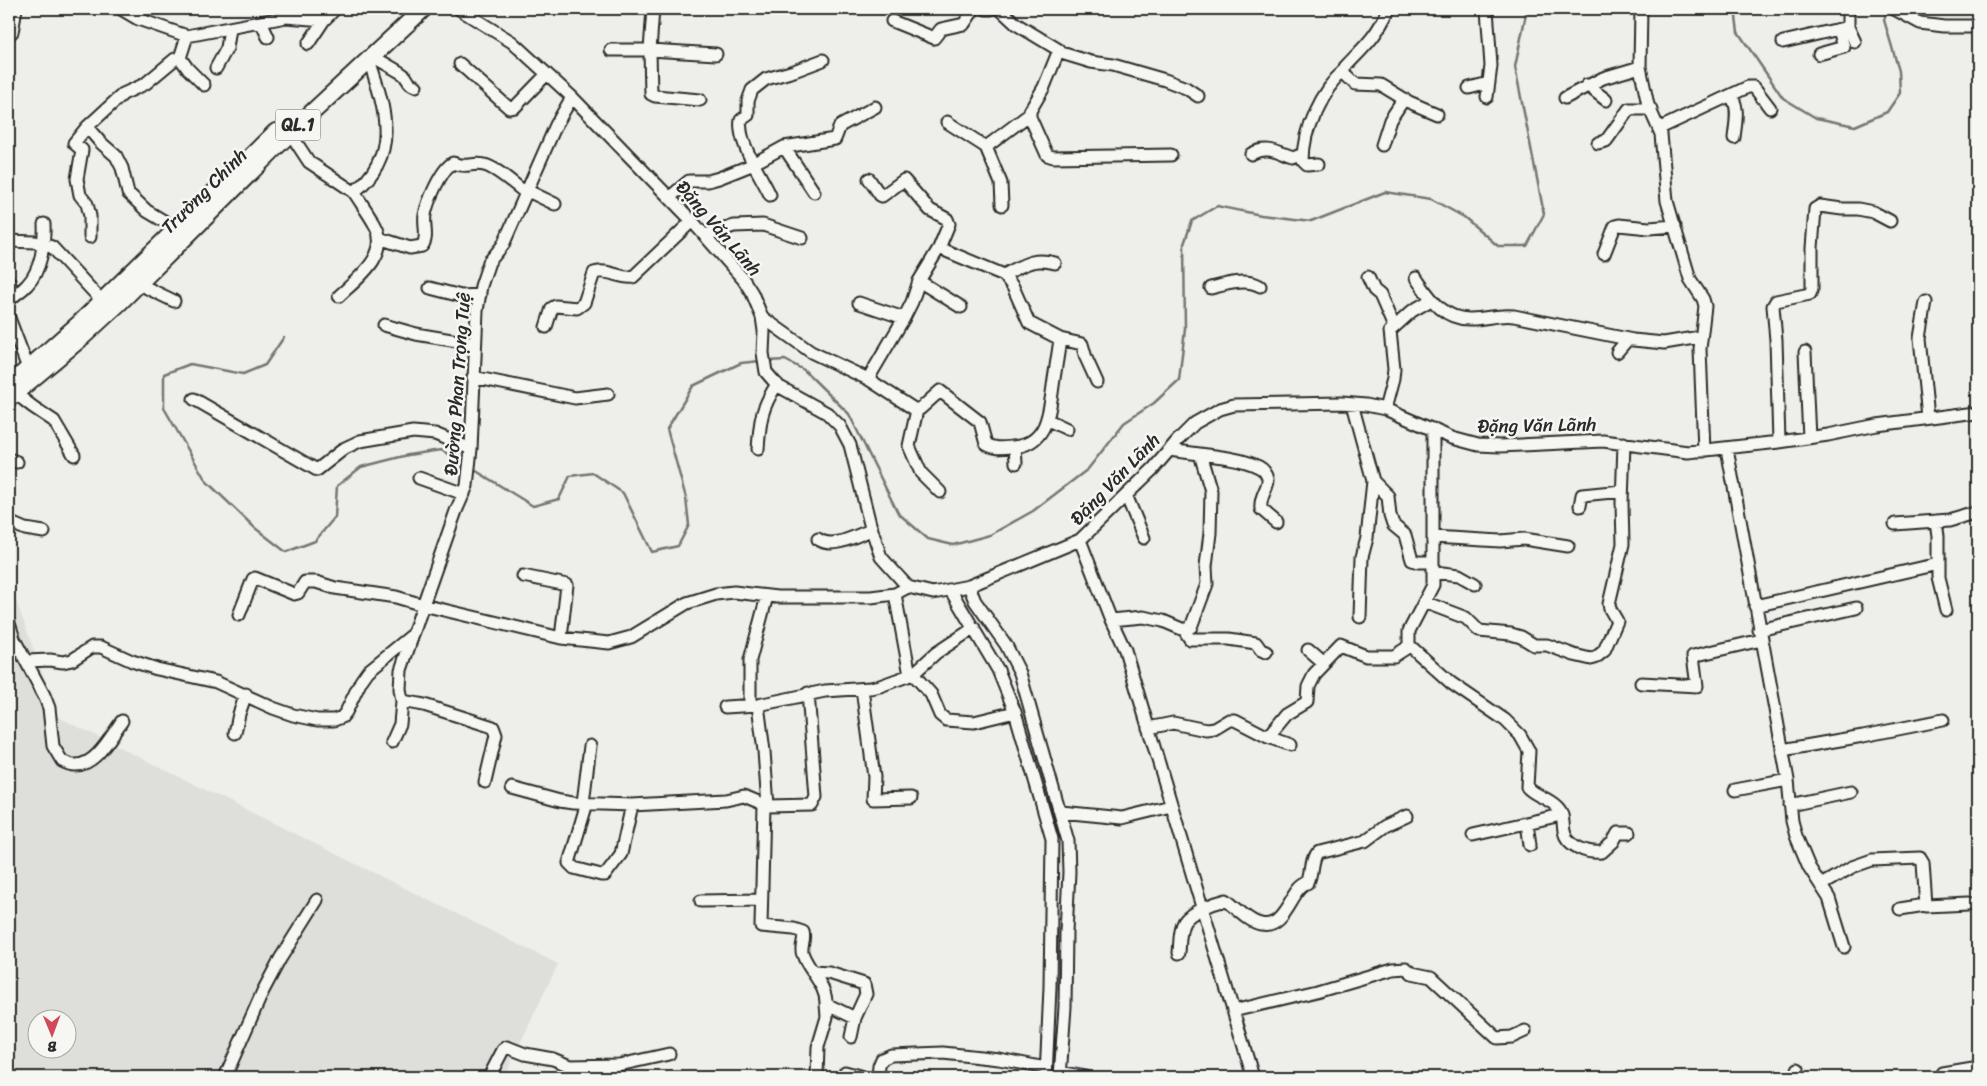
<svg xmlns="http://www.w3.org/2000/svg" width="1987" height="1086" font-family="Sriracha,sans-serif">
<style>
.built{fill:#dededb;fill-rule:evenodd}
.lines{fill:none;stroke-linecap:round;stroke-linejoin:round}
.stream{stroke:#757573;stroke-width:2.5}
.minor-casing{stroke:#2b2b2b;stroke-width:15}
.highway-casing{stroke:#2b2b2b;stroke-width:20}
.minor{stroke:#f6f6f2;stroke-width:11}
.highway{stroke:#f6f6f2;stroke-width:16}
.labels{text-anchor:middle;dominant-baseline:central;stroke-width:5;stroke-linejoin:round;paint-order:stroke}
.shield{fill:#f6f6f2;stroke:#686867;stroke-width:1}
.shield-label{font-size:18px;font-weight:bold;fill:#2b2b2b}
.street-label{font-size:19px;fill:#2b2b2b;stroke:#f6f6f2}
</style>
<rect width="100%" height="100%" fill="#eeeeea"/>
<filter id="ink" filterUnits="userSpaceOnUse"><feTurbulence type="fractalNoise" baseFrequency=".02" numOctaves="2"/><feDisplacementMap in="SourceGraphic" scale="10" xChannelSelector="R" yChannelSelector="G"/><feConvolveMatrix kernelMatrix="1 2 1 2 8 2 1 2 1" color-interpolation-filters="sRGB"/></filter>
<g filter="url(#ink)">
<!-- built -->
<path class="built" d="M9,581L58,717L558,964L504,1077H9ZM38,1018H68V1048H38Z"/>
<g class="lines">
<!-- stream -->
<path class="stream" d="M1735,9L1738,32L1783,98L1816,118L1855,126L1887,112L1900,93L1899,71L1884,20L1888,9
M284,337L265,365L243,374L190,364L164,374V408L206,481L255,528L286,552L315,541L335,517L337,486L361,467L408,455L441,450L466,465
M768,361L785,360L804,370L849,414L898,513L928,539L953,545L990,535L1033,511L1088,469L1124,423L1154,403L1179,380L1185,329L1184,244L1192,221L1217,206L1261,215L1311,221L1385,192L1431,199L1464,217L1498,246H1527L1544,214L1515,67L1527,9
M473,469L533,506L559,499L570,476L593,473L623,493L652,552L678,546L689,525L686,498L667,429L693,386L741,363L760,361"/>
<defs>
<path id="minor" d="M121,9L138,19L187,36L286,17L324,20L335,9
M459,9L512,42L572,97L692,221L743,279L752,293L762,317L764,331L763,353L766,372L778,386L827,413L840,426L850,445L870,524L881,557L908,587L933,593L969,586L1080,540L1153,469L1178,440L1195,423L1220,409L1234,405L1342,403L1366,405L1385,409L1452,438L1478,445L1500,446L1603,441L1688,452L1779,442L1828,435L1877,425L1978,412
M653,9L650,50L651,94L655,96L700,100
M986,9H991
M1000,9L1016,24L1059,50L1044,87L1030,111V117L1047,155L1053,157L1171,155
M1389,9C1376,37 1366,45 1345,67V74L1355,84L1381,85L1409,102L1437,114
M1487,9L1491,66L1487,97
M1641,9L1640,67L1648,105L1661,134L1667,201L1690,279L1703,299L1705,306L1700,349L1704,451
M1848,9V27L1855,42
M1894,9L1920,23L1944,26H1978
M892,21L934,38L941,29L964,24L974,9
M261,22L268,37
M12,32L16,9
M1783,42L1848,27
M308,44L324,20
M611,50H650L716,54
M1058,52L1091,62L1113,65L1165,80L1186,88L1198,96
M1819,54L1844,47L1839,30
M372,56C378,60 403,73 405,76C409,81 408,84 416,86
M180,58L188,69L204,85
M460,64L509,108L515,107L547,74
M216,68L227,48L230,29
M1587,85L1606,100
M1469,88L1489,83
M1729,96C1741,103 1735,126 1734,138
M572,97L556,125L503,245L489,262L481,286L477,311L471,449L467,486L456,511L423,605L561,638L609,643L631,637L687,603L716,594L734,592L777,597H871L895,594L908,587
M1565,98L1603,78L1640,67
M947,122L986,147L1030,114
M87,127L74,143L82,150L77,179L80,195L87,204L90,216V237
M1660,128L1748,87H1754L1770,108
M290,133L309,162L354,192
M1598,143L1606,141L1629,109H1651
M1382,145L1390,120L1404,99
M784,147L814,192
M986,147L1001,183L1002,205
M1251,154C1267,145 1278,153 1293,158L1303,154
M1319,164L1307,165L1303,161C1303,129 1320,90 1345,69
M528,191L555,204
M770,195C761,175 737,142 741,120L748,115V101L752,90L766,79L794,71L823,60
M670,197L689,181H708L719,178L749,166L784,147L835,139L840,126L875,107
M177,229L147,211L128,193L122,168L116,156L100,142L87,127L123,94L145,84L175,59L180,58L187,36
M705,235L734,226L763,225L802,238
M379,238L410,248L422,246C429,237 423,226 425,215C427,203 441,169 453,163C467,169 471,162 484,165C496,167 516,186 527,194
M9,241L35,242L52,247L102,301
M939,248L1004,275L1013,287L1029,323L1060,339L1082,344L1086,358L1097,382
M1604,254L1615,226L1619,225L1649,228L1675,226
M1004,275C1023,265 1033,257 1055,263
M1368,277L1374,290L1380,295L1394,327
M1416,278C1430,298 1443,320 1471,319C1486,319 1499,314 1514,316L1633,340L1664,343L1700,337
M9,281L13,295
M919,281L961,307
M139,284L174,301
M430,288L461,296L480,295
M1211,288C1227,284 1245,278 1260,286
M339,296C357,279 392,254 375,225C369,214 361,203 354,192C401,155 385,108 369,60
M9,301C14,294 21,292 27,285C41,271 45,243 44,224
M1926,302L1920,338L1928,418
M859,303L904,318
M762,317L811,352L868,379L914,409H920L940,391L980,422L986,444C994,449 1002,448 1012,447C1047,445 1049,414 1053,386C1055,371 1058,355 1060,339
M9,318L28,368
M384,325L416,334L475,344
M546,327L552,308L556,306L577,308L584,303L594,273C607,268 620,279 633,277L692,221
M1617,352L1628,339
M1805,352L1809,438
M473,377L575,398L608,394
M868,379L904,318L912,302L919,281L939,248L949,224L947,219L930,210L904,180L882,196L880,195L869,179
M15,393L33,407L54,421L74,455
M194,399L317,470L345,448L360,441L413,432L435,434L471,449
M1352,404L1373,481L1367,538L1362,557L1360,617
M1385,409L1393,379L1394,369L1390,331L1412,311L1431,300
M917,410L909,446L921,473L940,492
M1048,420L1067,429
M1779,442L1776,340L1773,306L1776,301L1810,294L1812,288V248L1815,209L1820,206L1842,209H1858L1873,212L1890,221
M1015,447L1016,463
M758,449C760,420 761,409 777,384
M1727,449L1788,780L1792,821L1796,836L1809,867L1829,898L1844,947
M1169,450C1194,454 1237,456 1259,467C1263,469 1267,474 1268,479C1269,488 1259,496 1261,509L1276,522
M9,459L17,462
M419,478L464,494
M1373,481L1388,496L1390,516L1393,525L1405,535L1412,560L1418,562H1433
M1126,495L1144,538
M1580,506L1582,495L1622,491
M9,522L25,529L44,532
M1895,524L1936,521
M1433,537L1500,541L1524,539L1568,546
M818,539C832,550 857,535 871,530
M1080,540L1111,620L1125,650L1253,1077
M1434,572L1459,575L1475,584
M523,576L567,585L561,638
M969,586L975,601L1006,645L1020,673L1068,841L1069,872L1066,932L1065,1007L1060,1077
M951,591L998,670L1015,712L1052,839L1050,987L1046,1077
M895,594L910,675
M1424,602L1466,618L1479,631L1511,634L1521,637L1534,645H1547L1574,655L1591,659L1595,658L1604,651L1617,621L1610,609L1609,604L1623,544L1622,503L1624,443
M1755,606L1938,564
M1946,610L1938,578V536L1936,521L1950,520L1978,512
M239,615L253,579L255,578L294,594L298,593L305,582H316L335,588L396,597L423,605L401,670L400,689L402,701L400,724L392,742
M1111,620L1143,617L1163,621L1184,630L1190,639H1229L1256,643L1261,650L1266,652
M9,623L14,639L44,695L49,708L53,746L62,761C66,763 70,765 74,765C95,767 111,736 122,721
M1184,630L1191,627L1207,584L1206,566L1210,533L1211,491L1200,454
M1759,630L1856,608
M1409,645L1451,683L1505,720L1520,735L1529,751L1527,787C1535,796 1547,797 1556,806C1571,819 1553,835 1579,848C1587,852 1593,853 1602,852L1613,842L1618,833H1629
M1308,650L1323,663
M27,661L50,660L63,662L72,660L92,647H101L132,661L157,669L216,682L273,708L293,715L317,720H334L342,717L346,712L361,681L368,671L411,636
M913,674L931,694L940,715L946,720L974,722L1015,712
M1641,683L1697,686L1693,656L1761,640
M862,689L874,777L873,799L911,798
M402,701L424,705L493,727L496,735L485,782
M750,704V660L767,596
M758,705L764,751L768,806
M725,707L758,705L825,691L870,688L880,686L913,674L936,653L974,628
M1148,728L1173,723L1206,730L1214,729L1229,720H1235L1268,737L1287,714L1307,702L1308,686L1314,674L1341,646L1366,656H1394L1405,649L1409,645V631L1433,585V429
M235,733L239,714L246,694
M1268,737L1290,745
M1782,750L1863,736L1943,720
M512,788L560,801L573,803L632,805L726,800L744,796L768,806L812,805L816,797L808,693
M1735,790L1788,780
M583,803L590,746
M587,803L569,863L574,868L601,875H605L621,854L632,805
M764,805L761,926L794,929L803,932C806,940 799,947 803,955C809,971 827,986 826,1004L855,1018
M1790,805L1851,792
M1061,812L1122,818L1171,806
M1527,823L1530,845
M1473,835L1561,815
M1821,885L1852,867L1872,860L1920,858L1923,863L1926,906L1970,904
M701,901L761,900
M1900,909L1925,905
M1179,953C1180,944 1179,931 1184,922C1191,911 1214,903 1226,900C1236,907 1248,922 1261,924C1286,930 1292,886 1308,883C1313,873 1310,861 1317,853L1365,841L1385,826L1407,816
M813,972L829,973L864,984L866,994L855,1018L851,1037
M1233,1011L1318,991L1393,969L1406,968L1412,973L1431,977L1497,1038L1512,1037L1525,1031
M845,1072L863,1077
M1060,1072L1085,1077
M1942,1073L1978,1067
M225,1077L263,991L280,959L317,900
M489,1077L503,1050L507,1047L525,1054L553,1059L570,1066L619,1065L669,1054
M817,1077L818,1047L827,1017L826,1004
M878,1077L879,1066L882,1059L891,1055L943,1053L999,1059L1046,1068
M1796,1077L1798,1069"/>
<path id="highway" d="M21,375L80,323L276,132
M9,398L81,338L119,303L290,133L423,9"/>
</defs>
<!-- minor casing -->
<use href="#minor" class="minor-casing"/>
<!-- highway casing -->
<use href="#highway" class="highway-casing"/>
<!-- minor -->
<use href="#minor" class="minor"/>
<!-- highway -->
<use href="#highway" class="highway"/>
</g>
</g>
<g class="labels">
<!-- shield labels -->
<rect class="shield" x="275.5" y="109.5" width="45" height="31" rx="4"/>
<g class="shield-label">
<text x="298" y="125">QL.1</text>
</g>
<!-- street labels -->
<g class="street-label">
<text transform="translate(204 191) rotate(-45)">Trường Chinh</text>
<text transform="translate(719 228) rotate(49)">Đặng Văn Lãnh</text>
<text transform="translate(457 384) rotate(-86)">Đường Phan Trọng Tuệ</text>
<text transform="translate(1537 425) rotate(-1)">Đặng Văn Lãnh</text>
<text transform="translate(1115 479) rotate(-46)">Đặng Văn Lãnh</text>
</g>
</g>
<!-- margin -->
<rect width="1987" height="1086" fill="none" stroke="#f6f6f2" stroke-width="30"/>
<rect x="15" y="15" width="1957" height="1056" fill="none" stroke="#2b2b2b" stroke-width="2" filter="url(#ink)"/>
<!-- north arrow -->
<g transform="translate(52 1034) rotate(179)"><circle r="24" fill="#f6f6f2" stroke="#a5a5a2"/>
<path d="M0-4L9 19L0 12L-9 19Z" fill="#d1495b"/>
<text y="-8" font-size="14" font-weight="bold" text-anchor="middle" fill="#2b2b2b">B</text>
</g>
</svg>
